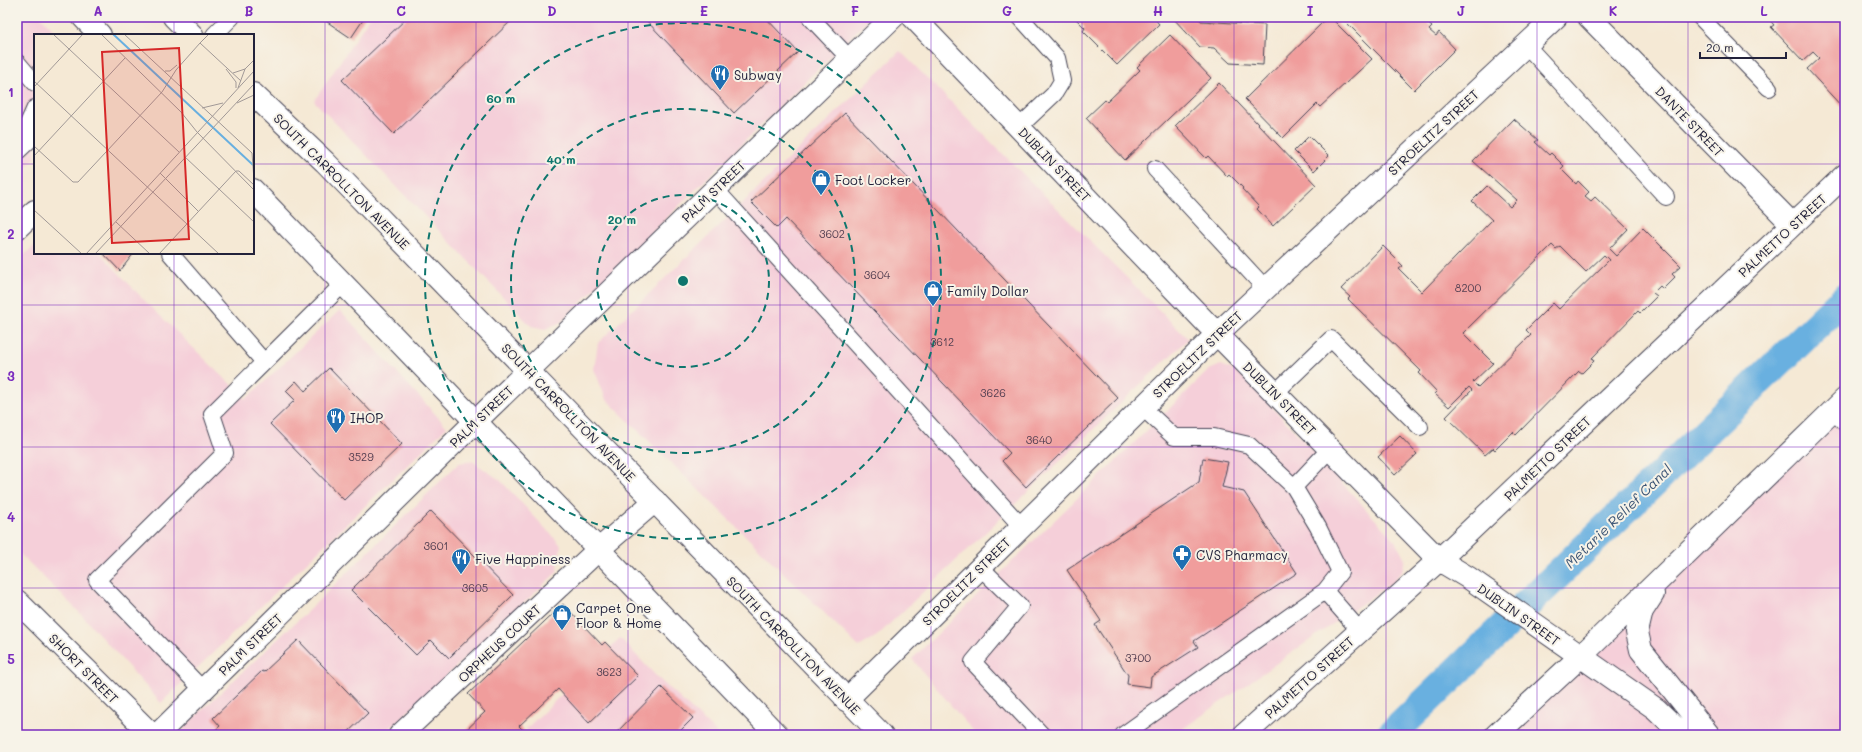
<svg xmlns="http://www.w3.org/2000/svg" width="1862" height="752" font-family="Mali,sans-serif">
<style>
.built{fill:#f5cfd9}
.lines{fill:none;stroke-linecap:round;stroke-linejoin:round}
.canal{stroke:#69b0e0;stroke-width:30}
.building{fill:#f09d9c;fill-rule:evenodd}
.service-casing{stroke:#424052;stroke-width:18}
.minor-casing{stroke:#424052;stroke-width:24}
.tertiary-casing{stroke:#424052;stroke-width:24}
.secondary-casing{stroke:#424052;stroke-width:24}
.service{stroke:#fff;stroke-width:16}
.minor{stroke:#fff;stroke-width:22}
.tertiary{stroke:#fff;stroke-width:22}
.secondary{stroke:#fff;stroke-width:22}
.grid{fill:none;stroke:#7b2cbf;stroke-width:1;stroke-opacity:0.55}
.ring{fill:none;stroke:#0f766e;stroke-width:2;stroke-dasharray:7 5}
.labels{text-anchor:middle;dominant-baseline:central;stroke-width:4;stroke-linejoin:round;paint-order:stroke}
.number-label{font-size:11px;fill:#564153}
.poi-label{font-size:13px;fill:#22223b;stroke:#f7f3e8;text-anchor:start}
.street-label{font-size:13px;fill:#22223b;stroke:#f7f3e8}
.water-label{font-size:14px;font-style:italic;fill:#3b5475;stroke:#f7f3e8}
.inset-river{fill:none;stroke:#69b0e0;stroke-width:2}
.inset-road{fill:none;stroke:#a19997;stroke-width:1}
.view{fill:#d62828;fill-opacity:0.15;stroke:#d62828;stroke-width:2}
.inset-edge{fill:none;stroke:#22223b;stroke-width:2}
.centre{fill:#0f766e;stroke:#f7f3e8;stroke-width:2}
.ring-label{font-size:12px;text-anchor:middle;font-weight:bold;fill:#0f766e;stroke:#f7f3e8;stroke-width:4;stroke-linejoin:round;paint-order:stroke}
.neatline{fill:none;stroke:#7b2cbf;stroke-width:1.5}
.grid-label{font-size:13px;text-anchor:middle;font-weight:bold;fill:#7b2cbf}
</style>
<rect width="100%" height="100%" fill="#f7f3e8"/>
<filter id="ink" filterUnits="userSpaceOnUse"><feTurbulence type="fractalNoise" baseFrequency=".025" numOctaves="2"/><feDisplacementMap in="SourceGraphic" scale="8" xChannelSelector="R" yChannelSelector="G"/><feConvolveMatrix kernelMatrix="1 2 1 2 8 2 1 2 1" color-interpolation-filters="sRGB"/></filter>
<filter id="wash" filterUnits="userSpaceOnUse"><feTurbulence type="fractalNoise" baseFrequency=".012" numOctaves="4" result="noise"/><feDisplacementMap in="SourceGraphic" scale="16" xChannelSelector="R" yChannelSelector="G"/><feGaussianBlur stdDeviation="0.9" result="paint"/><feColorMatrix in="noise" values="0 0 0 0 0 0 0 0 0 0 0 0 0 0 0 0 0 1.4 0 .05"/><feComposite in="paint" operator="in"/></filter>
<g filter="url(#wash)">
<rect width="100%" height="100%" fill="#f5e9d5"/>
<!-- built -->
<path class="built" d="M17,17H41L58,35H35V158L17,176Z
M370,17H871L561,322L545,329L531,326L314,101Z
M900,51L1188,339L877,636L859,647L606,399L594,369L598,343Z
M35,245V253H100L145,301L246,399L340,310L447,427L161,703L81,614L17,551V262Z
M1221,365L1242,374L1397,543L1405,559L1402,571L1393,582L1174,735H976L912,659L1209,370Z
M1845,399V735H1504Z
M472,461L500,480L561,545L557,572L383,735H182L185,726L310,609L459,463Z
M620,638L657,677L719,735H532L526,729Z"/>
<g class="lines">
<!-- canal -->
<path class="canal" d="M1391,735L1845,298"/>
</g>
<g id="blocks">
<!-- building -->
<path class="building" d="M320,17H365L351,38Z
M408,17H515L394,134L342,80Z
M643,17H765L798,52L734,113Z
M1074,17H1153L1159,24L1117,65L1083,31L1085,28Z
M1172,17H1197L1201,21L1265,25L1263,65L1230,63L1214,48L1200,47Z
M1328,17H1330L1372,59L1320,107L1317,104L1283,138L1245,99Z
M1341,17H1421L1432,27L1429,30L1436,36L1439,32L1455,49L1414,90Z
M1763,17H1842L1845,20V107L1844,109L1807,69L1819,58L1813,52L1803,61L1771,27L1774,25L1768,18L1766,20Z
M1170,35L1211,78L1125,160L1086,118L1105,100L1107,102L1140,70L1137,67Z
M1219,83L1316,185L1273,226L1257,209L1259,207L1242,189L1243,188L1229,174L1227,176L1208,156L1206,158L1175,126Z
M845,113L1118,398L1026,487L1002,461L1010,453L786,219L777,228L751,202Z
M1514,119L1538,140L1535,142L1549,155L1551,153L1564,166L1561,169L1576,184L1578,181L1589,192L1585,196L1591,201L1595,197L1628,229L1609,249L1616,256L1643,228L1681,266L1672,274L1675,277L1663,289L1660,286L1653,293L1657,296L1640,313L1638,311L1592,358L1594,361L1582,373L1579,371L1516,435L1513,432L1495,450L1493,448L1485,455L1446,417L1472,390L1469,387L1449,407L1435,394L1437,392L1419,373L1421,371L1348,299L1350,297L1341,289L1383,246L1403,266L1399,269L1422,292L1492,220L1472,201L1487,186L1510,207L1517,200L1473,161ZM1552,245L1556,249L1560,246L1586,272L1604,255L1609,260L1559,309L1553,303L1526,330L1531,335L1478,387L1473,382L1493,363L1463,333Z
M1309,136L1329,156L1314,171L1294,151Z
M103,253H134L120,271Z
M329,368L402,444L344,500L270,424L295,400L286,391L296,381L305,391Z
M1400,436L1417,454L1395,475L1378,457Z
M1203,458L1228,462L1222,487L1244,492L1297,573L1194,641L1198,647L1151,677L1150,687L1127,684L1128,675L1095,625L1101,621L1067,570L1199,482Z
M431,511L513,595L449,658L431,640L416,655L351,590Z
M563,604L602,645L605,642L638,676L589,723L558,689L519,726L528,735H461L485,712L468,694Z
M298,640L368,713L345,735H210L220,726L213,718L262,671L264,672Z
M661,687L693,718L676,735H614Z"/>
</g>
</g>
<g filter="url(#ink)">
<use href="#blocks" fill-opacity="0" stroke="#424052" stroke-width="1"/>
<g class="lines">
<defs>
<path id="service" d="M810,17L850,59
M1700,17L1769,88
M214,35L232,17
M1526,45L1666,197
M17,62L35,83
M1019,127L1054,94L1062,81L1057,58L1020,17
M17,137L26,128L35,108
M17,152L35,135
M1155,169L1265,288
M715,189L1022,527
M170,253L264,362
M1275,393L1331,339L1420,427
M1833,411L1845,423
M1294,487L1330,449
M980,567L1020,606L973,662L1042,735
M1325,591L1360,631
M203,690L97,580L225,453L212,414L343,284
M1123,735L1325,591L1340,572L1318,527L1294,487L1249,445L1214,437H1174L1142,407"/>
<path id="minor" d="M913,17L1217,334L1439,560
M1589,17L1792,224
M17,228L35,211
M17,601L152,735
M846,700L1217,334L1556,17
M157,735L476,421L893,17
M400,735L598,550L655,501"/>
<path id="tertiary" d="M1439,560L1469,578L1656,709L1683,735
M1653,594L1642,611L1637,632L1641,650L1709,735
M1244,735L1439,560L1845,175
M1496,735L1580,657L1845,399"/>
<path id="secondary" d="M83,17L100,35
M174,17L192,35
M253,94L325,162L882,735
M253,190L777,735"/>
</defs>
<!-- service casing -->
<use href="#service" class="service-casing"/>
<!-- minor casing -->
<use href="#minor" class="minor-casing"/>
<!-- tertiary casing -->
<use href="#tertiary" class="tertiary-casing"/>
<!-- secondary casing -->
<use href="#secondary" class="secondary-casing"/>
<!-- service -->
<use href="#service" class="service"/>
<!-- minor -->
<use href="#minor" class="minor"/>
<!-- tertiary -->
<use href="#tertiary" class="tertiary"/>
<!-- secondary -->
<use href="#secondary" class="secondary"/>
</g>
</g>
<!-- grid -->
<path class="grid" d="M174,17V35M325,17V735M476,17V735M628,17V735M780,17V735M931,17V735M1082,17V735M1234,17V735M1386,17V735M1537,17V735M1688,17V735M17,164H35M253,164H1845M174,253V735M17,305H1845M17,447H1845M17,588H1845"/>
<!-- distance rings -->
<g class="ring">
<circle cx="683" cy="281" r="86"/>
<circle cx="683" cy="281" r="172"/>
<circle cx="683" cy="281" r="258"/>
</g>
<!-- icons -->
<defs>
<symbol id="restaurant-pin" viewBox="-11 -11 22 30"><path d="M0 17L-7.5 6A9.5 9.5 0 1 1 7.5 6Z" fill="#1f6fb2" stroke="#f7f3e8"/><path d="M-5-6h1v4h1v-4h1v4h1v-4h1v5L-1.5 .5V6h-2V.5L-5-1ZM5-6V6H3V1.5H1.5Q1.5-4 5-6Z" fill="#fff"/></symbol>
<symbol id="shop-pin" viewBox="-11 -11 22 30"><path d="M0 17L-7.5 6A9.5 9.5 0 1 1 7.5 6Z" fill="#1f6fb2" stroke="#f7f3e8"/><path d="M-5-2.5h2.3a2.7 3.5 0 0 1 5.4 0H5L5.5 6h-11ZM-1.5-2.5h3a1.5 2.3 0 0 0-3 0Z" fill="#fff"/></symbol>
<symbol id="pharmacy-pin" viewBox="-11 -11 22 30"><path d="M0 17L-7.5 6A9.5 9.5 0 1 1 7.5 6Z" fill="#1f6fb2" stroke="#f7f3e8"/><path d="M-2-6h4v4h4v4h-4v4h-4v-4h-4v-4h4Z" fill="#fff"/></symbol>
</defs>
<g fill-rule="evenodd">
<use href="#restaurant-pin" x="709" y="63" width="22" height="30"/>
<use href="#shop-pin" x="810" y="168" width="22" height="30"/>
<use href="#shop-pin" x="922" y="279" width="22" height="30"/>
<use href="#restaurant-pin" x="325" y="406" width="22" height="30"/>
<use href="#pharmacy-pin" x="1171" y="543" width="22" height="30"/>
<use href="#restaurant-pin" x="450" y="547" width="22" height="30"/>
<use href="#shop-pin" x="551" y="603" width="22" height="30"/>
</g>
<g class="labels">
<!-- number labels -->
<g class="number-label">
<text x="832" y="233">3602</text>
<text x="877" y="274">3604</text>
<text x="1468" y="287">8200</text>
<text x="942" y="341">3612</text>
<text x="993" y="392">3626</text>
<text x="1039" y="439">3640</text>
<text x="361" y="456">3529</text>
<text x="436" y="545">3601</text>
<text x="475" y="587">3605</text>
<text x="1138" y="657">3700</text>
<text x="609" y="671">3623</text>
</g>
<!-- poi labels -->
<g class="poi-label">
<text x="734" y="74">Subway</text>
<text x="835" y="179">Foot Locker</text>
<text x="947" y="290">Family Dollar</text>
<text x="350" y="417">IHOP</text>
<text x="1196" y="554">CVS Pharmacy</text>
<text x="475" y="558">Five Happiness</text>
<text x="576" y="607">Carpet One<tspan x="576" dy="15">Floor &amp; Home</tspan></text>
</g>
<!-- street labels -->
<g class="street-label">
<text transform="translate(1690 121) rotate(46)">DANTE STREET</text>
<text transform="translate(1433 132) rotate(-43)">STROELITZ STREET</text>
<text transform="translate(1055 164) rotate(46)">DUBLIN STREET</text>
<text transform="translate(342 181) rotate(45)">SOUTH CARROLLTON AVENUE</text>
<text transform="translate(713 191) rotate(-44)">PALM STREET</text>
<text transform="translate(1782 235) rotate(-43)">PALMETTO STREET</text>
<text transform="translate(1197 354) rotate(-44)">STROELITZ STREET</text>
<text transform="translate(1280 398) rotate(45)">DUBLIN STREET</text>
<text transform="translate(569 412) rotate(46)">SOUTH CARROLLTON AVENUE</text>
<text transform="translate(481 416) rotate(-44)">PALM STREET</text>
<text transform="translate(1547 458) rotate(-44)">PALMETTO STREET</text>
<text transform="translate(966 581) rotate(-45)">STROELITZ STREET</text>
<text transform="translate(1519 614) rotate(35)">DUBLIN STREET</text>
<text transform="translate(499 643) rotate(-43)">ORPHEUS COURT</text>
<text transform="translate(250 644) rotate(-44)">PALM STREET</text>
<text transform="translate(794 645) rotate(46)">SOUTH CARROLLTON AVENUE</text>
<text transform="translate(84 668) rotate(45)">SHORT STREET</text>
<text transform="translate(1309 677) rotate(-42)">PALMETTO STREET</text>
</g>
<!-- water labels -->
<g class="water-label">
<text transform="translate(1618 516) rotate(-44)">Metarie Relief Canal</text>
</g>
</g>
<!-- overview -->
<g transform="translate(34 34)">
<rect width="220" height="220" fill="#f5e9d5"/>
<path class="inset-river" d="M79,0L219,131"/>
<path class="inset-road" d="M19,0L145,118M67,0L147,78L163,98L220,156M90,0L218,119L220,146M166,9L175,0M192,35L202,48V54M131,37H136L143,31M199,39L211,35L220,26M0,47L185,220M0,53L49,0M204,54L211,35M203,69L220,61M168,74L189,69M0,112L39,148H44L128,58L142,36L166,9L207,47M0,122L91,24M151,123L220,188M126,139L164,177M0,176L48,220M82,188L116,220M52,220L220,37M61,220L220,50M125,220L202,137H205L220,151"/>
<path class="view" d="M145,14L155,205L78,209L68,18Z"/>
<rect width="220" height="220" class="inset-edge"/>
</g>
<circle cx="683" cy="281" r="6" class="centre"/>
<g class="ring-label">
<text x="501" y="103">60 m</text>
<text x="561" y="164">40 m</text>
<text x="622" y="224">20 m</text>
</g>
<!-- margin -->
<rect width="1862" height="752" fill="none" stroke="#f7f3e8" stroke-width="44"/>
<!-- scale -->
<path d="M1700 52v6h86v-6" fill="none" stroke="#22223b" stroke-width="2"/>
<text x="1706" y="52" font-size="12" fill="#22223b" stroke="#f7f3e8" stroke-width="3" paint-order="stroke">20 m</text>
<rect x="22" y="22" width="1818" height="708" class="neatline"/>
<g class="grid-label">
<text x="98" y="16">A</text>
<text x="249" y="16">B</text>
<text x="401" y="16">C</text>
<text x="552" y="16">D</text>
<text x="704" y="16">E</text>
<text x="855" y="16">F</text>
<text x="1007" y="16">G</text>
<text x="1158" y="16">H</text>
<text x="1310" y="16">I</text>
<text x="1461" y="16">J</text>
<text x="1613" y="16">K</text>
<text x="1764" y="16">L</text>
<text x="11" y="97">1</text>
<text x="11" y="239">2</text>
<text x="11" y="381">3</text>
<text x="11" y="522">4</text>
<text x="11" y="664">5</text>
</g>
</svg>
